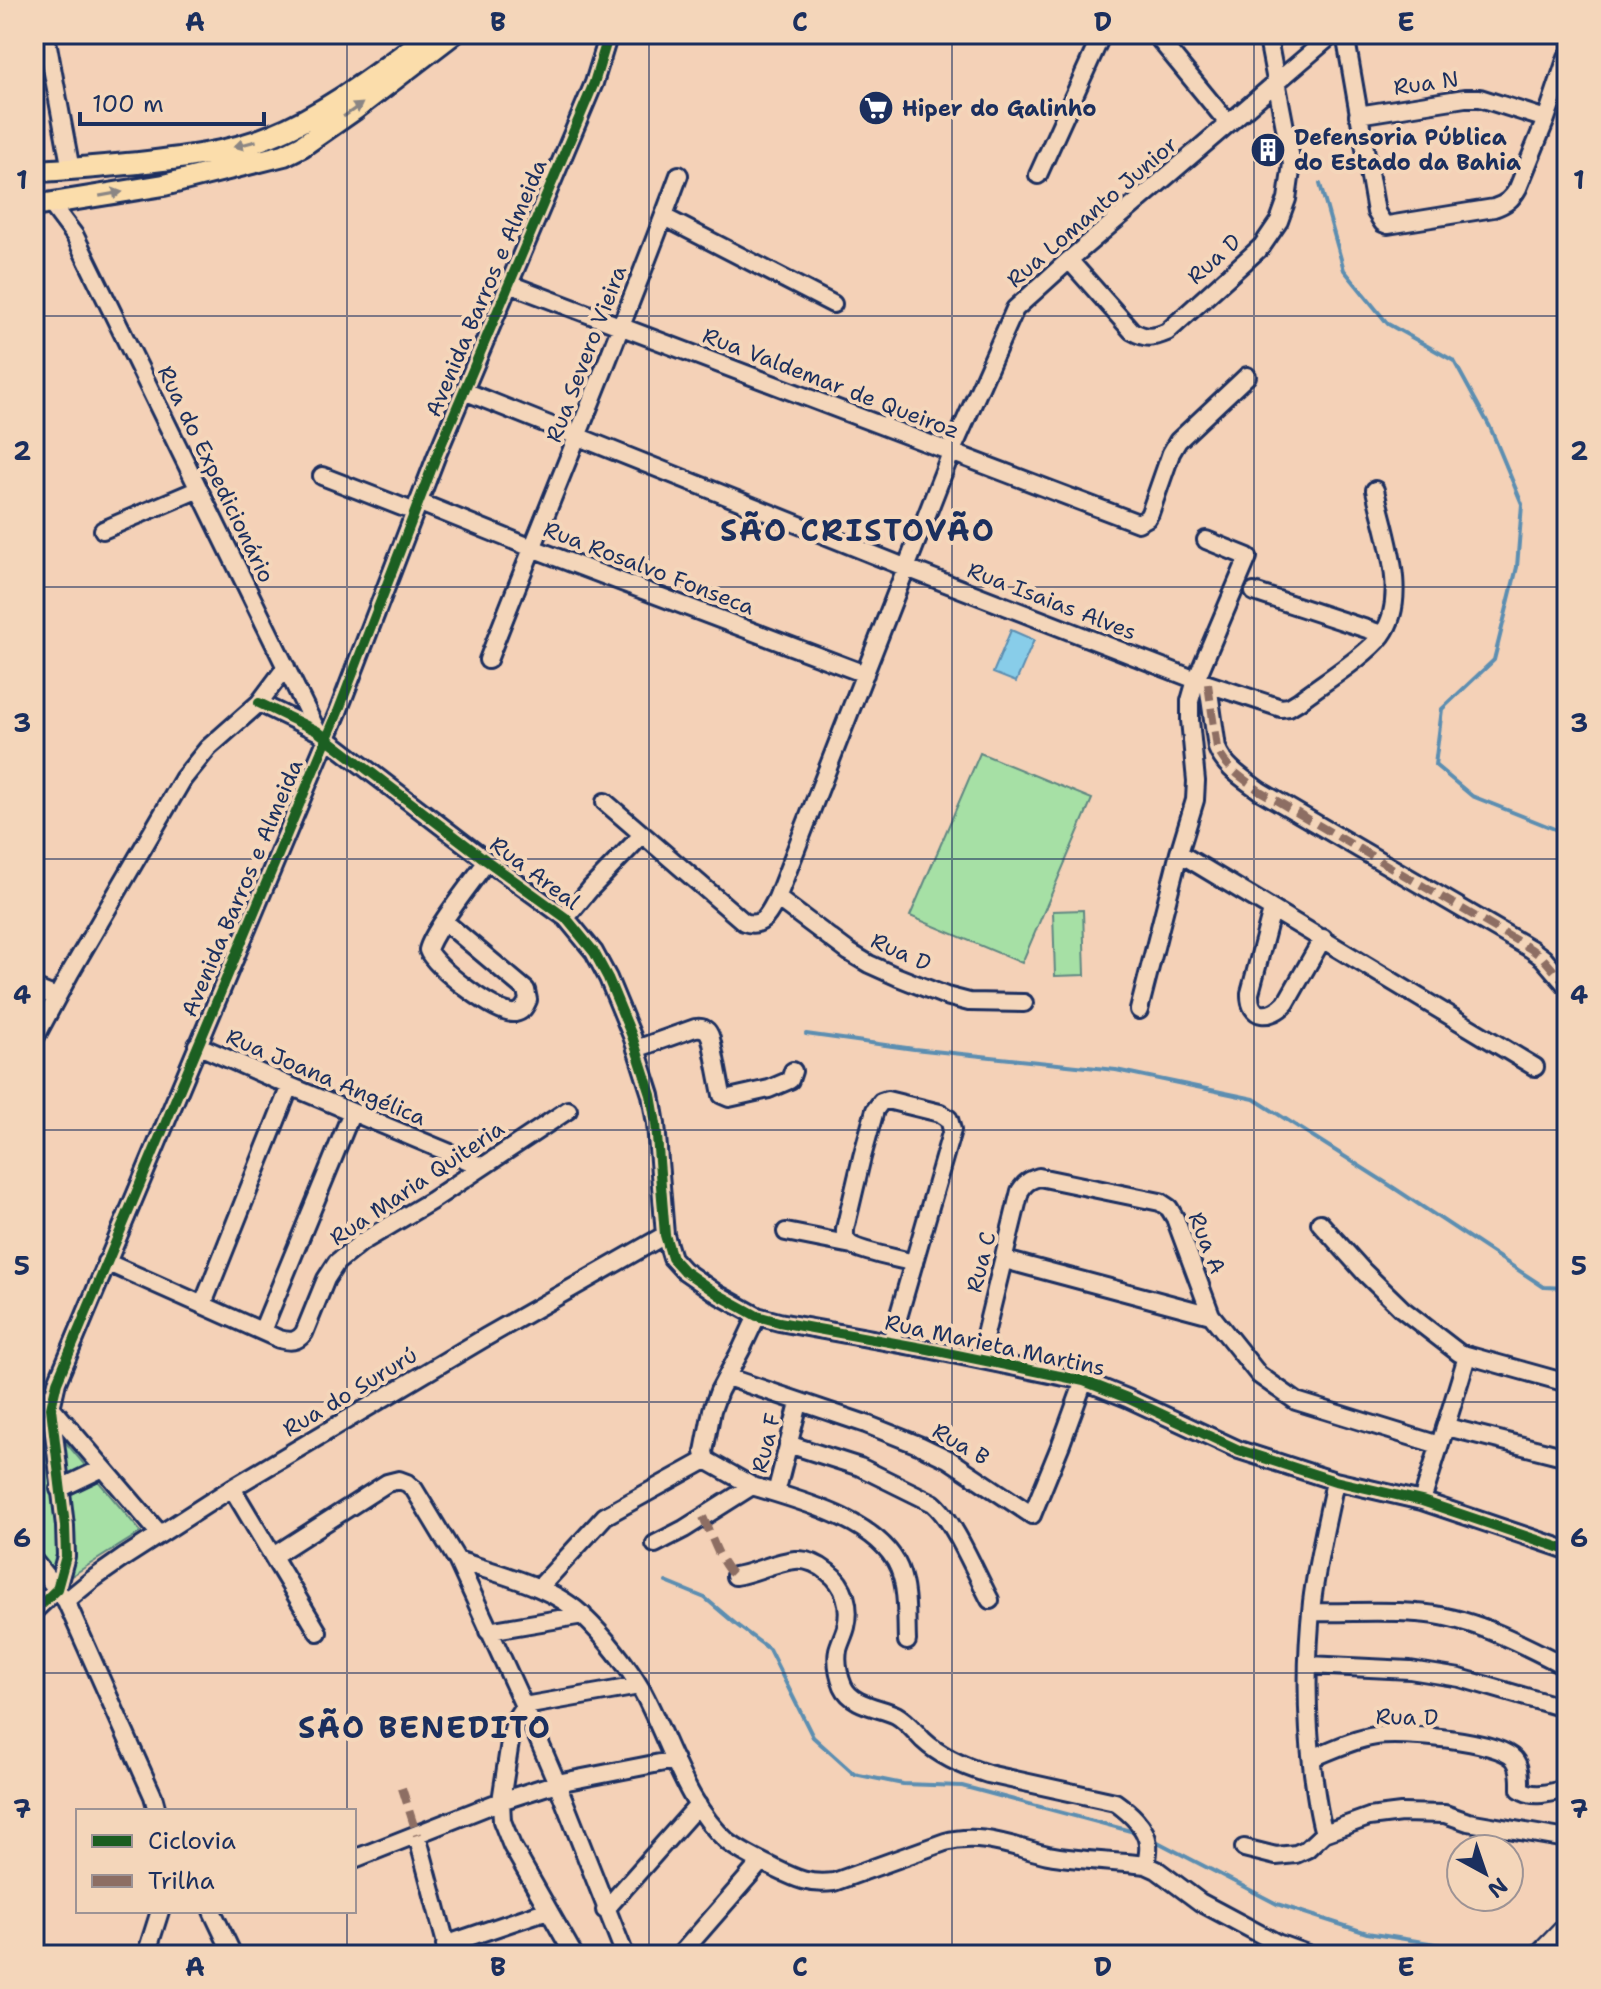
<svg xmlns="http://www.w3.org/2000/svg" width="1601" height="1989" font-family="'Shantell Sans',sans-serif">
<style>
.green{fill:#a6e0a5;stroke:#608882;stroke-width:2}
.water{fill:#88cde9;stroke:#5c8eb1;stroke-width:2}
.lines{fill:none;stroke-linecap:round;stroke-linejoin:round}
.stream{stroke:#5c8eb1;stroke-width:4}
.minor-casing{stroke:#1b2f5e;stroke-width:22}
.major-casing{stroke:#1b2f5e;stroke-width:26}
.minor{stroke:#f4d6ba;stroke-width:16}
.major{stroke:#fbddab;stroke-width:20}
.quiet{stroke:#8d6e63;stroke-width:8;stroke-dasharray:16 8;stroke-linecap:butt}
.cycleway-casing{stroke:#f4d6ba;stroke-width:15}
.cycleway{stroke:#1b5e20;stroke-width:10}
.oneway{fill:#8b8684}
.grid{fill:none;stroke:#1b2f5e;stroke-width:2;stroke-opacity:0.55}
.labels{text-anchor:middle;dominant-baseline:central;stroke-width:8;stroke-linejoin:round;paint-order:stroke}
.street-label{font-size:22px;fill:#1b2f5e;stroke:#f4d6ba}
.poi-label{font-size:22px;font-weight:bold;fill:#1b2f5e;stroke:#f4d6ba;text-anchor:start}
.district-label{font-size:30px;font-weight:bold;letter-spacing:2px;fill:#1b2f5e;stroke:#f4d6ba}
.neatline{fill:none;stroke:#1b2f5e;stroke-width:3}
.grid-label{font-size:26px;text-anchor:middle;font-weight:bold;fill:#1b2f5e}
</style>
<rect width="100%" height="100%" fill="#f4d1b7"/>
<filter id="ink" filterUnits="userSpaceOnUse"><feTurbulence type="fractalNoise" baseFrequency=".0125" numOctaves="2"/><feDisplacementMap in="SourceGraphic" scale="16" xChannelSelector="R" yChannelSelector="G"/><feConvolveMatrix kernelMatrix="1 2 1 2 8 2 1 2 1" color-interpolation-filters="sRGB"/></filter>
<g filter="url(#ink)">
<!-- green -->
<path class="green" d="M980,753L1092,799L1022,963L910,916Z
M1083,910L1085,975L1055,976L1053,911Z
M34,1402L42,1413L57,1528V1561L51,1582L34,1562Z
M57,1432L141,1532L68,1578Z"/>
<!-- water -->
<path class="water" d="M1011,630L1034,640L1016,682L993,673Z"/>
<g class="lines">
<!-- stream -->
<path class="stream" d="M1320,184L1344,270L1388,324L1454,361L1490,427L1522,504L1517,567L1494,660L1442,709L1435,765L1472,796L1567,834
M806,1034L914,1049L1116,1070L1254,1099L1394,1188L1544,1287L1567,1288
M666,1582L705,1598L738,1626L769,1649L813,1737L854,1774L903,1784L962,1786L1138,1833
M1150,1838L1277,1904L1367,1933L1442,1945L1492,1955"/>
<defs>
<path id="minor" d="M1155,34L1228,123
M1345,34L1376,212L1383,223L1388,225L1494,208C1506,204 1512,199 1518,188L1546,119L1567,57
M46,35L71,170
M1358,115L1465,98H1480L1546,119
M1038,175L1102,34
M51,204L75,236L317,731
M664,217L833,304
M1069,260L1132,331C1146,339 1153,338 1167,332L1262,246L1279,221L1287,199L1292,164L1267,34
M509,284L1138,523L1147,518L1150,513L1171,453L1178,441L1247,376
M464,391L907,568L1196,680L1281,708L1289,707L1299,701C1322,683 1365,657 1382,635C1410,597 1384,532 1375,490
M322,476L415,512
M418,502L532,548L865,674
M103,530L199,489
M1254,592L1382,634
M488,660C551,498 619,338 679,175
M1208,684L1217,748C1225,768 1243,778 1260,791L1531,949L1543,958L1567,986
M259,703L317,731L487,861L566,918L594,952L608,978L632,1036L651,1095L656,1124L665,1235L672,1258L683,1270L719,1295L757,1316L779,1322L928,1349L1084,1381L1127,1398L1239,1450L1335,1481L1422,1501L1567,1550
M605,802L744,922C763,929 769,913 777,898L951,453L1015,309L1069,260L1333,34
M1179,853L1535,1067
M777,898L849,952L869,964L898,977L946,996L969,1002L1024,1003
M1272,910L1250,993C1249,1020 1271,1019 1286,1003L1323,938
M566,918L591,888L642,835
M444,921L526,990L528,1000C525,1007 522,1012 515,1013C498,1016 433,966 428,950C433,930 473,881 487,861
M34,988L56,997
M1139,1010L1179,853L1195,800L1196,781L1190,720V701L1196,680L1248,557L1206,540
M34,1040L70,973L183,779L208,748L259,703L286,667
M197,1045L290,1086L481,1166
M636,1049L695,1028C707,1026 710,1033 712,1043L722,1095L729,1098L769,1089L790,1080L793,1071
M1320,1223L1364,1272L1402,1309L1459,1353L1567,1383
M786,1232L852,1245
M1005,1260L1211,1315
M106,1262L279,1339C290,1342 297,1342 304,1333L326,1279L337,1262L362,1242L431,1201L568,1110
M203,1304L290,1086
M262,1331L352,1112
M891,1342L952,1130L949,1119L940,1113L887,1100L881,1102L875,1110L862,1157L845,1229C845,1234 844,1238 848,1242C855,1251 901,1259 914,1263
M979,1359L1020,1191C1025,1183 1029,1180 1039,1177L1160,1202L1169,1208L1175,1218L1211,1315L1259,1375L1296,1401L1439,1445
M727,1377L866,1424L921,1446L948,1459L1032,1515L1061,1444L1084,1381
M34,1387L159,1533
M1447,1427L1567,1457
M788,1444L860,1467L933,1503C954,1520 976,1574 990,1600
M706,1460L704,1452L712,1410L719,1391L742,1348L757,1316
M232,1488L318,1632
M59,1489L103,1468
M776,1493L799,1403
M1422,1501C1437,1452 1453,1405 1467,1356
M655,1544L684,1529L752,1486C798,1500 879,1520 899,1568C908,1590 906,1618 907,1641
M273,1556L387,1483L399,1480L407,1483L414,1489L457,1560L524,1706L557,1783L625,1955
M457,1560C497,1574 554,1586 584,1617C604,1636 627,1665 641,1689C668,1737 685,1805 728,1842C741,1852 756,1859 770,1866C795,1878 806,1885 834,1882L945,1842C981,1832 1013,1847 1048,1855C1080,1861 1114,1861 1146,1865L1157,1870L1200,1902L1277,1943L1310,1955
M34,1561L66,1601L153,1796L157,1811
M735,1576C755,1573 774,1562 795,1560C807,1559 818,1564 828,1572C845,1585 851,1606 846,1627C844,1635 840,1642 838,1650C836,1662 839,1676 843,1686C852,1706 879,1707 896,1715C907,1721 914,1731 923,1740C941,1757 965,1767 988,1774L1115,1802C1129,1812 1146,1826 1148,1844C1149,1851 1147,1859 1146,1865
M539,1588L605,1516L706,1460L752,1486
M66,1601L93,1579L123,1558L232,1488L486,1337L665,1235
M34,1611L57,1589L66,1556L65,1526L51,1408L57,1382L338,712L436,457L594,83L609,34
M1311,1612C1346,1613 1382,1610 1417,1613C1470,1616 1520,1643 1567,1667
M488,1631L583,1615
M1309,1665L1410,1670L1460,1678L1567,1709
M1312,1758C1332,1750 1354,1739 1376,1736C1402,1732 1498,1740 1514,1759C1521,1767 1520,1780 1520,1789C1534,1799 1551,1792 1567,1789
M1324,1833C1318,1814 1316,1793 1313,1773C1306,1717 1306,1658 1312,1602C1317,1561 1327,1521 1335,1481
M417,1835L449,1955
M1244,1848L1276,1856L1296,1854L1307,1849L1324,1833L1369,1817L1401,1813L1445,1814L1468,1822L1567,1839
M354,1859L501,1801L557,1783L675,1760
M605,1910L698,1805
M212,1911L233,1955
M445,1945L548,1910
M146,1955L160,1911
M574,1955L512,1846L502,1821L501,1801L510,1742L516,1718L524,1706L639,1686
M680,1955L761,1862
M1537,1955L1567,1924"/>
<path id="major" d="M34,171C69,170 103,166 138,163C183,158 229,153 270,136C328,113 382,70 431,34
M34,206L164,185L284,155L302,146L355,109L453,34"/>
</defs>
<!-- minor casing -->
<use href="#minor" class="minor-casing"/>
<!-- major casing -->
<use href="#major" class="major-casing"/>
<!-- minor -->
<use href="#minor" class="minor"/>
<!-- major -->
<use href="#major" class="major"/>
<!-- quiet -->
<path class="quiet" d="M1208,684L1217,748C1225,768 1243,778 1260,791L1531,949L1543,958L1567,986
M703,1517C711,1534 720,1565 735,1576
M402,1788L417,1835"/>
<defs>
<path id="cycleway" d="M259,703L317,731L487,861L566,918L594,952L608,978L632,1036L651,1095L656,1124L665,1235L672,1258L683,1270L719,1295L757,1316L779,1322L928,1349L1084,1381L1127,1398L1239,1450L1335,1481L1422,1501L1567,1550
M34,1611L57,1589L66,1556L65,1526L51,1408L57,1382L338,712L436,457L594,83L609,34"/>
</defs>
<!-- cycleway casing -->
<use href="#cycleway" class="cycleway-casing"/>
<!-- cycleway -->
<use href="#cycleway" class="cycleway"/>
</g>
<!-- one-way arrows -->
<defs><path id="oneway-solid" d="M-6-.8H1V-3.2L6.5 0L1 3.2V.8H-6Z" transform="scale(2)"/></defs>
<g class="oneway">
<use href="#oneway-solid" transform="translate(353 110) rotate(-35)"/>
<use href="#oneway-solid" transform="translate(245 144) rotate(165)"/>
<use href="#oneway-solid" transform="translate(111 194) rotate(-10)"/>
</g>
</g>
<!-- grid -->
<path class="grid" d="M347,34V1811M649,34V1955M952,34V1955M1254,34V1955M34,316H1567M34,587H1567M34,859H1567M34,1130H1567M34,1402H1567M34,1673H1567M347,1911V1955"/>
<!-- icons -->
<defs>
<symbol id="supermarket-disc" viewBox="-11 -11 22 22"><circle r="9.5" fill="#1b2f5e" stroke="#f4d6ba"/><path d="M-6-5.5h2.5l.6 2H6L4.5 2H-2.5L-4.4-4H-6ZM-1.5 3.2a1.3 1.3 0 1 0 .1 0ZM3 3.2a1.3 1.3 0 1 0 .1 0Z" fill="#fff"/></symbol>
<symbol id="building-disc" viewBox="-11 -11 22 22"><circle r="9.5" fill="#1b2f5e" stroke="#f4d6ba"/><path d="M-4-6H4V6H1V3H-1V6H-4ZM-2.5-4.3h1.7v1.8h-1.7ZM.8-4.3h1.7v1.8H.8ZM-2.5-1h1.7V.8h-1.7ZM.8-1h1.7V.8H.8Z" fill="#fff"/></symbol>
</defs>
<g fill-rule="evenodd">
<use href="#supermarket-disc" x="856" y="88" width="40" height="40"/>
<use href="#building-disc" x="1248" y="130" width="40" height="40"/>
</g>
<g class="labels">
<!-- street labels -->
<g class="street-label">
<text transform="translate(1426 83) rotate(-8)">Rua N</text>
<text transform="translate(1092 212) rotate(-41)">Rua Lomanto Junior</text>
<text transform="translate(1214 259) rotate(-42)">Rua D</text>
<text transform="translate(486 288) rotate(-67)">Avenida Barros e Almeida</text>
<text transform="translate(586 354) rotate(-69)">Rua Severo Vieira</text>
<text transform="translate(831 383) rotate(21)">Rua Valdemar de Queiroz</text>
<text transform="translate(216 474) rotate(64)">Rua do Expedicionário</text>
<text transform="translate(649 568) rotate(21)">Rua Rosalvo Fonseca</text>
<text transform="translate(1052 601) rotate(21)">Rua Isaias Alves</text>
<text transform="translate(535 873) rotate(37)">Rua Areal</text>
<text transform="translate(242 888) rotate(-67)">Avenida Barros e Almeida</text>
<text transform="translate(901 952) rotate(24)">Rua D</text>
<text transform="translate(326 1077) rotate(23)">Rua Joana Angélica</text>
<text transform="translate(417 1183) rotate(-34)">Rua Maria Quiteria</text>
<text transform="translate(1207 1243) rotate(68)">Rua A</text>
<text transform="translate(981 1262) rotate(-76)">Rua C</text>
<text transform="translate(995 1345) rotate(12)">Rua Marieta Martins</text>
<text transform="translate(350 1392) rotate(-31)">Rua do Sururú</text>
<text transform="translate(766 1443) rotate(-76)">Rua F</text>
<text transform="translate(961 1444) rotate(30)">Rua B</text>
<text transform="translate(1407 1717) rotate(1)">Rua D</text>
</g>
<!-- poi labels -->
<g class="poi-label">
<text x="902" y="108">Hiper do Galinho</text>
<text x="1294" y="137">Defensoria Pública<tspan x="1294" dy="25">do Estado da Bahia</tspan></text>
</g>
<!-- district labels -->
<g class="district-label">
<text x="858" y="530">SÃO CRISTOVÃO</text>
<text x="425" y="1727">SÃO BENEDITO</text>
</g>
</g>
<!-- margin -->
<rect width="1601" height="1989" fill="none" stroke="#f4d6ba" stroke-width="88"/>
<!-- legend -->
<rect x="76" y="1809" width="280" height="104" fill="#f4d6ba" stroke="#9d9395" stroke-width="2"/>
<rect x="92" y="1835" width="40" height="12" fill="#1b5e20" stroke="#9d9395" stroke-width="2"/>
<text x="148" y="1849" font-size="24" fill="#1b2f5e">Ciclovia</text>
<rect x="92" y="1875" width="40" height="12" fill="#8d6e63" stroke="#9d9395" stroke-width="2"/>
<text x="148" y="1889" font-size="24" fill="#1b2f5e">Trilha</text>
<!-- north arrow -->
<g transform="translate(1485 1873) rotate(140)"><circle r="38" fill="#f4d6ba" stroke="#9d9395" stroke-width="2"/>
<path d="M0-6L14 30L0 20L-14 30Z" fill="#1b2f5e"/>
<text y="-12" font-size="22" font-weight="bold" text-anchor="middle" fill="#1b2f5e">N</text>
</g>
<!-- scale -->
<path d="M80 112v12h184v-12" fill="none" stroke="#1b2f5e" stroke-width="4"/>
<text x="92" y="112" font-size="24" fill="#1b2f5e" stroke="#f4d6ba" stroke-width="6" paint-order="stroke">100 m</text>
<rect x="44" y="44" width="1513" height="1901" class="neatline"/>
<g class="grid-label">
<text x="195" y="31">A</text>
<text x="498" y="31">B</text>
<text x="800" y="31">C</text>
<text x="1103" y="31">D</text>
<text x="1406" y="31">E</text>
<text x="22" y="189">1</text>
<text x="1579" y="189">1</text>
<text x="22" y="460">2</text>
<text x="1579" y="460">2</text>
<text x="22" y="732">3</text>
<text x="1579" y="732">3</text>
<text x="22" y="1004">4</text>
<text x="1579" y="1004">4</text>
<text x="22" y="1275">5</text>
<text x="1579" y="1275">5</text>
<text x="22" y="1547">6</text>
<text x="1579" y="1547">6</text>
<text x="22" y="1818">7</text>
<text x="1579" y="1818">7</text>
<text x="195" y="1976">A</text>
<text x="498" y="1976">B</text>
<text x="800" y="1976">C</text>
<text x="1103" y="1976">D</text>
<text x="1406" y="1976">E</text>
</g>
</svg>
